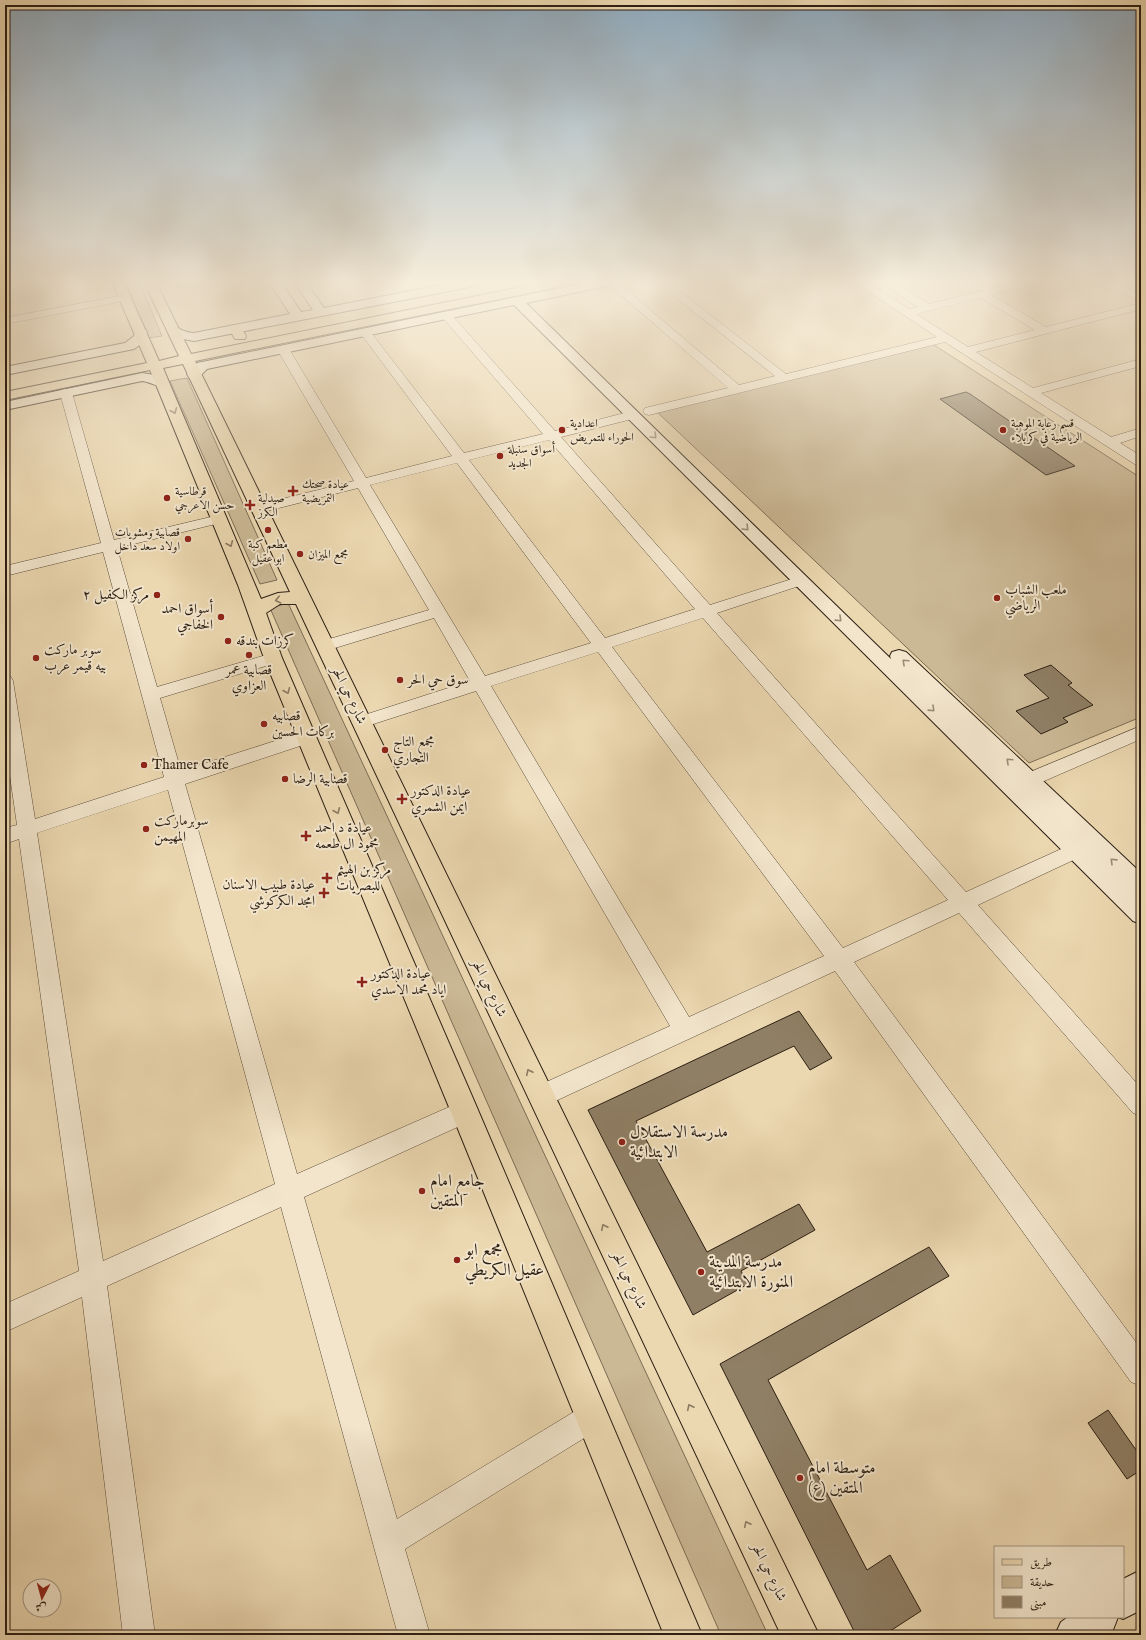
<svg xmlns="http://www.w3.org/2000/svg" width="1146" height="1640" font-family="'IM FELL English',Amiri,serif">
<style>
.green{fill:#cbb895;stroke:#7c6c54}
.building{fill:#8f7f65;stroke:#2c1f13}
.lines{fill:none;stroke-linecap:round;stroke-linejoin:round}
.street-casing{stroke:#5c4d3a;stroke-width:1}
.secondary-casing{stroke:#2c1f13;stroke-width:2}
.primary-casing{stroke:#2c1f13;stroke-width:2}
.street{fill:#f2e5cc;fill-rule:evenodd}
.secondary{fill:#f2e5cc;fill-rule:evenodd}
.primary{fill:#ebd7b0;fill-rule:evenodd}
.oneway{stroke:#8c7b62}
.oneway2{stroke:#998c79}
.poi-dot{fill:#8f2418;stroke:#f2e5cc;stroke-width:1.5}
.labels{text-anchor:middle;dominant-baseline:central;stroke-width:4;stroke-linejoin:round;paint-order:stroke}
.far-poi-label{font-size:12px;fill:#2c1f13;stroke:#f2e5cc;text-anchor:start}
.poi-label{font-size:14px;fill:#2c1f13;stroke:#f2e5cc;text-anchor:start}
.street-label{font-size:14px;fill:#2c1f13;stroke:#f2e5cc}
.near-poi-label{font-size:17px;fill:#2c1f13;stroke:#f2e5cc;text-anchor:start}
</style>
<rect width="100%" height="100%" fill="#ebd7b0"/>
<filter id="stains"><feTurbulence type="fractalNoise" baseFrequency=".005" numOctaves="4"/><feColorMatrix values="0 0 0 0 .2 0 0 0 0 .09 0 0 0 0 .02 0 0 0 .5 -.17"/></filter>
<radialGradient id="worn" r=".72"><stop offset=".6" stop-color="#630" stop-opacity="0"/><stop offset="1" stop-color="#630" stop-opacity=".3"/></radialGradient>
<!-- green -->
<path class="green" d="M125,282H139L162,336L148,338Z
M931,343L1141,478V717L1029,763L656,411Z
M187,378L277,580L260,584L170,381Z
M288,603L768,1635H721L270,608Z"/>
<!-- building -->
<path class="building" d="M966,392L970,394L1075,466L1046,475L940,399Z
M1051,665L1072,683L1068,685L1093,705L1063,718L1068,722L1041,734L1016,711L1049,698L1024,675Z
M799,1011L832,1058L810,1070L794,1046L636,1121L707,1252L799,1204L815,1230L741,1271L748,1284L693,1315L588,1110Z
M929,1247L949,1276L768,1380L867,1570L890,1555L921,1611L884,1635H856L720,1364Z
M1108,1410L1141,1457V1470L1127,1479L1088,1423Z"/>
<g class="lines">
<defs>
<path id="street" d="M20,282H42L37,285L5,291V285Z
M606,282H617L739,385L775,376L656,282H668L786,374L937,337L854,282H866L909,309L918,307L880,282H892L929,304L1018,282H1036L1035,284L991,295L1046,327L1141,303V309L976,352L1033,388L1141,359V366L1041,393L1111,437L1141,428V436L1120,443L1141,456V466L1136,465L945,342L649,415L645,414L643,411L645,408L728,388ZM981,298L1035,330L968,347L916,314Z
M1102,282H1115L1141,295V302L1103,284Z
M125,295L129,296L130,298L129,300L5,324V318Z
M446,312L450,313L555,431L632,411L636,412L638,415L636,418L561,437L710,605L795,578L800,576L805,578L808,581L805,584L717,613L966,892L1070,845L1077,842L1084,845L1087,850L1084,855L978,905L1141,1088V1116L1133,1113L959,913L854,962L1141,1349V1386L1131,1382L835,971L549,1104L541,1107L533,1104L529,1096L533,1088L670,1026L476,691L361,728L355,726L352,722L355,718L470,681L434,618L325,651L319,650L317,646L319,642L429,610L358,488L259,513L254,512L252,509L254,506L354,481L277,349L279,347H287L289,349L366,478L452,456L361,334L359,332L361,330H369L464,453L543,434L442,317L441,315L442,313ZM549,440L695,609L605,638L469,460ZM457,463L591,643L485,676L370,485ZM703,618L948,900L843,948L612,647ZM598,652L824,956L689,1017L491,686Z
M66,389L70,390L72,393L114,540L219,515L224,516L226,519L224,522L117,548L157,687L273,653L279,654L281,658L279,662L160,698L181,771L306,731L312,732L315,737L312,742L185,784L297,1174L465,1100L473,1104L477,1112L473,1120L304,1197L397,1519L582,1407L592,1403L602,1407L606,1417L602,1427L405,1549L430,1635H398L281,1207L107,1286L155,1635H123L82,1297L5,1332V1304L79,1271L19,839L5,844V828L17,825L5,741V675L11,677L13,681L35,819L164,777L103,552L5,576V566L101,543L60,393L62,390ZM168,790L275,1184L103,1261L37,833Z
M1141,726V739L1035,785L1029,787L1023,785L1020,780L1023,775Z"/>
<path id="secondary" d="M269,282H281L301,312L313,310L294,282H306L324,308L456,282H481L479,285L475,286L194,341L173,337L167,329L168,326C177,324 177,329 184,331C187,332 191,333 194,333L290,314Z
M589,282H613L611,285L607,286L526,303L891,659L890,656L892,652L899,650L906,652L1141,873V898L1139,897L1141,899V924L1133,921L514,305L207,369L201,375L200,379L195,380L190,379L187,374L197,363L202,362Z
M141,329L146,330L147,333L145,341L134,349L5,375V367L125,343L134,336L136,330Z
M142,373L161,376L169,383L167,386C158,388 151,382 142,381L5,410V402Z
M1141,1570V1610L1123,1619L1118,1617L1113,1630L1106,1635H1055L1061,1622L1068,1617H1123V1579Z"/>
<path id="primary" d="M112,282H124L159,361L179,356L144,282H156L191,354L546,282H570L568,285L564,286L195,361L819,1635H781L296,604H280L266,613L282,658L475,1103L702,1635H664L451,1112L264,658L238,585L150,370L5,400V392L147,363ZM183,364L290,592L278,593L261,599L163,368Z
M235,325L240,326L246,336L245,339H235L229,329L230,326Z"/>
</defs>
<!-- street casing -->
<use href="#street" class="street-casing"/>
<!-- secondary casing -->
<use href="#secondary" class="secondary-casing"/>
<!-- primary casing -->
<use href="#primary" class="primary-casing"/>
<!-- street -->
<use href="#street" class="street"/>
<!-- secondary -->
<use href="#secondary" class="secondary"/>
<!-- primary -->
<use href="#primary" class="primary"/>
</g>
<!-- one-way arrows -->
<defs><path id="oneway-chevron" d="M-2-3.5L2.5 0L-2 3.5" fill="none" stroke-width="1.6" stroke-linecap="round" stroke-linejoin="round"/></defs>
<g class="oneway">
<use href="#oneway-chevron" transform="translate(174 411) rotate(67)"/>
<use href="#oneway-chevron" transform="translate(230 544) rotate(67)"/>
<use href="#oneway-chevron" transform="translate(278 600) rotate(167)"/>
<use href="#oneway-chevron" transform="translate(287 691) rotate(67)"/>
<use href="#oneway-chevron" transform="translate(337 811) rotate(67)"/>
<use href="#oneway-chevron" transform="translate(529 1072) rotate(-116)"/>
<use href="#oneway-chevron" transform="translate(604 1227) rotate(-116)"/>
<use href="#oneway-chevron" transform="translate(690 1407) rotate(-116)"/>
<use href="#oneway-chevron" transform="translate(747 1524) rotate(-116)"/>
</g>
<g class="oneway2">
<use href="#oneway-chevron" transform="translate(654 436) rotate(45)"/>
<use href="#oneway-chevron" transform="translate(746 528) rotate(45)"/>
<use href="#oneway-chevron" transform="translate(839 619) rotate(44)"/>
<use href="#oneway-chevron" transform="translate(905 662) rotate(-137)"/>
<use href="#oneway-chevron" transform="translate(932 709) rotate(44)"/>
<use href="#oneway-chevron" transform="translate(1009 761) rotate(-137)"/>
<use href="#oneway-chevron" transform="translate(1113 861) rotate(-136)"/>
</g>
<!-- sky -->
<linearGradient id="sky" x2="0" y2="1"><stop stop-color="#8fa9bc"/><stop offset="0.55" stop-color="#f6eddb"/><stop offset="1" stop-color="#f6eddb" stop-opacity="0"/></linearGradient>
<rect width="1146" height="512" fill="url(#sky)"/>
<!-- markers -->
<g class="poi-dot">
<circle cx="562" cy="430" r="4"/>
<circle cx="1003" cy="430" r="4"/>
<circle cx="500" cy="456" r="4"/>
<path d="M291 485h4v4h4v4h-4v4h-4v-4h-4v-4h4z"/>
<circle cx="167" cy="498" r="4"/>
<path d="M248 499h4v4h4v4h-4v4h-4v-4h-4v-4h4z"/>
<circle cx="268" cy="530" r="4"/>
<circle cx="188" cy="539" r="4"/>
<circle cx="300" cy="554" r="4"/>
<circle cx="157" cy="595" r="4"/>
<circle cx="997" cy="598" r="4"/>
<circle cx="221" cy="617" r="4"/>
<circle cx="228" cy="641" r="4"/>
<circle cx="249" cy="655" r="4"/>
<circle cx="36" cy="658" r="4"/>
<circle cx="400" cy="680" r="4"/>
<circle cx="264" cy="724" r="4"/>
<circle cx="385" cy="750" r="4"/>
<circle cx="144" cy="765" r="4"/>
<circle cx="285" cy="779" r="4"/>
<path d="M400 793h4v4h4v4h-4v4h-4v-4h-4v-4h4z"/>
<circle cx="146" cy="829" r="4"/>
<path d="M304 830h4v4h4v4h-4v4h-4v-4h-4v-4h4z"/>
<path d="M325 872h4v4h4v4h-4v4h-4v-4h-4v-4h4z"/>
<path d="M322 887h4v4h4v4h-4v4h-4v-4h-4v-4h4z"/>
<path d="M360 976h4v4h4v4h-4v4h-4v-4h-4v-4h4z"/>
<circle cx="622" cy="1142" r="4"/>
<circle cx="422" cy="1191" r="4"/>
<circle cx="457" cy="1260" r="4"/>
<circle cx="701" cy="1272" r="4"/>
<circle cx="800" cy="1478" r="4"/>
</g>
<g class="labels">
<!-- far-poi labels -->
<g class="far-poi-label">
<text x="570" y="423">اعدادية<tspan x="570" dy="14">الحوراء للتمريض</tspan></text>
<text x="1011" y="423">قسم رعاية الموهبة<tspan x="1011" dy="14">الرياضية في كربلاء</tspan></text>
<text x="508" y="449">أسواق سنبلة<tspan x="508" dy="14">الجديد</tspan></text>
<text x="302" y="484">عيادة صحتك<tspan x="302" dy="14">التمريضية</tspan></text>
<text x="175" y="491">قرطاسية<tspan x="175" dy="14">حسن الاعرجي</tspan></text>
<text x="258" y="498">صيدلية<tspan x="258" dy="14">الكرز</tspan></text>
<text x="180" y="532" text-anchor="end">قصابية ومشويات<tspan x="180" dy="14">اولاد سعد داخل</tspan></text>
<text x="268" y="544" text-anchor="middle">مطعم كبة<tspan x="268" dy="14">ابو عقيل</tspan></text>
<text x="308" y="554">مجمع الميزان</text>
</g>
<!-- poi labels -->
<g class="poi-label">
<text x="1005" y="590">ملعب الشباب<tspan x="1005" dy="16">الرياضي</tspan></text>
<text x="149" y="595" text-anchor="end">مركز الكفيل ٢</text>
<text x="213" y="609" text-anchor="end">أسواق احمد<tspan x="213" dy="16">الخفاجي</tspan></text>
<text x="236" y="641">كرزات بندقه</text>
<text x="44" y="650">سوبر ماركت<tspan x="44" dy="16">بيه قيمر عرب</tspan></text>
<text x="249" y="670" text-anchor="middle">قصابية عمر<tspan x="249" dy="16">العزاوي</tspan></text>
<text x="408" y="680">سوق حي الحر</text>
<text x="272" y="716">قصابيه<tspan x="272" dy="16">بركات الحسين</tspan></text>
<text x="393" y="742">مجمع التاج<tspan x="393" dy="16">التجاري</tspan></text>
<text x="152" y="765">Thamer Cafe</text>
<text x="293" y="779">قصابية الرضا</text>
<text x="411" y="791">عيادة الدكتور<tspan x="411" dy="16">ايمن الشمري</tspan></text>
<text x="154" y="821">سوبرماركت<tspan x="154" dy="16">المهيمن</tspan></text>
<text x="315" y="828">عيادة د احمد<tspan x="315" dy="16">محمود ال طعمه</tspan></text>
<text x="336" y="870">مركز بن الهيثم<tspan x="336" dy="16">للبصريات</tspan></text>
<text x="315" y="885" text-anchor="end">عيادة طبيب الاسنان<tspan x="315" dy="16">امجد الكركوشي</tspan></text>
<text x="371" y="974">عيادة الدكتور<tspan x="371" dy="16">اياد محمد الاسدي</tspan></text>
</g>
<!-- street labels -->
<g class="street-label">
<text transform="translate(349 695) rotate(64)">شارع حي الحر</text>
<text transform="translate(489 988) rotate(64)">شارع حي الحر</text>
<text transform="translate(629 1280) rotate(64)">شارع حي الحر</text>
<text transform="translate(769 1572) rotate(64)">شارع حي الحر</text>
</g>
<!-- near-poi labels -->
<g class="near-poi-label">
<text x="630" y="1132">مدرسة الاستقلال<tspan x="630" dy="20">الابتدائية</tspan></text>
<text x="430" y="1181">جامع امام<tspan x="430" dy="20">المتقين</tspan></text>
<text x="465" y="1250">مجمع ابو<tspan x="465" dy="20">عقيل الكريطي</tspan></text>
<text x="709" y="1262">مدرسة المدينة<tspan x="709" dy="20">المنورة الابتدائية</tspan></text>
<text x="808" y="1468">متوسطة امام<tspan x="808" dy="20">المتقين (ع)</tspan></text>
</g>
</g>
<!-- margin -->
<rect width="1146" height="1640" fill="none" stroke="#ebd7b0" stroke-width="20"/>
<rect x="6" y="6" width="1134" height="1628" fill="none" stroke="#2c1f13" stroke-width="2"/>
<rect x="10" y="10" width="1126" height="1620" fill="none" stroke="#2c1f13"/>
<!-- legend -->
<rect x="994" y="1546" width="130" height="72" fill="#f2e5cc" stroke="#a39682"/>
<rect x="1002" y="1559" width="20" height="6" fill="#ebd7b0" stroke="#a39682"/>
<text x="1030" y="1566" font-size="12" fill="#2c1f13">طريق</text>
<rect x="1002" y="1576" width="20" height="12" fill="#cbb895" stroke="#a39682"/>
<text x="1030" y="1586" font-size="12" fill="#2c1f13">حديقة</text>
<rect x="1002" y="1596" width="20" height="12" fill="#8f7f65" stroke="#a39682"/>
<text x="1030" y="1606" font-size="12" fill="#2c1f13">مبنى</text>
<!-- north arrow -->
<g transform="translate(42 1598) rotate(186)"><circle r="19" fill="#f2e5cc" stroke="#a39682"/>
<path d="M0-3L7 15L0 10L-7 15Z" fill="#8f2418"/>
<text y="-6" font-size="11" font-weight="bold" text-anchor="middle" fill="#2c1f13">ش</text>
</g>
<rect width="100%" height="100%" filter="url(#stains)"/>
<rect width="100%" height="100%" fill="url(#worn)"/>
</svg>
